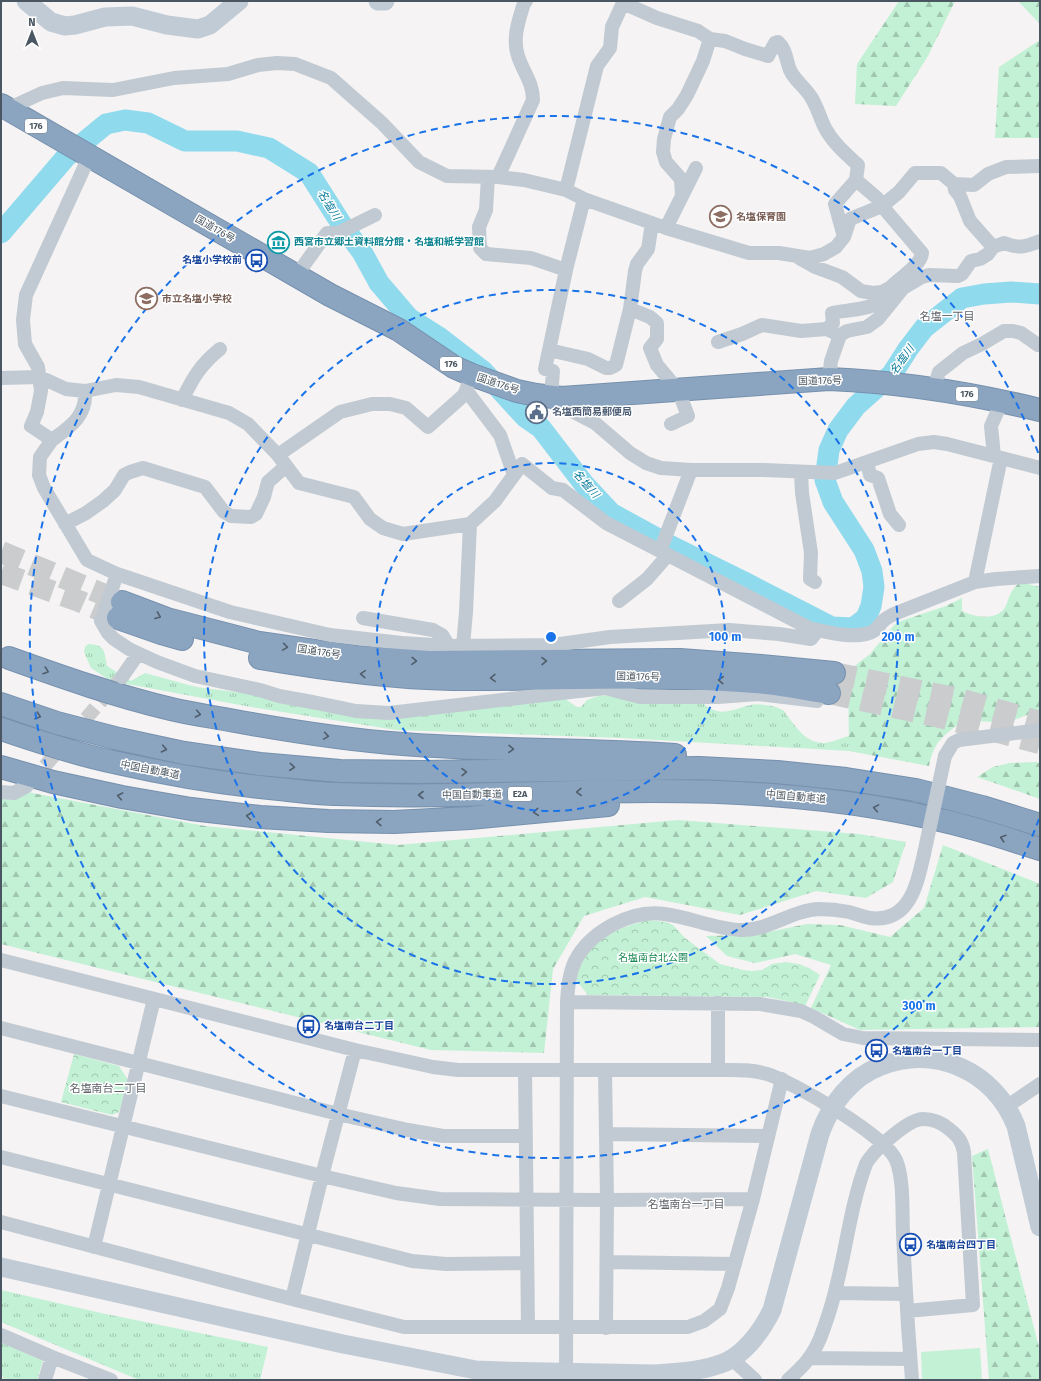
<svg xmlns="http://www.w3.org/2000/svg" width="1041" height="1381" font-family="'Fira Sans','Noto Sans JP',sans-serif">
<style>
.grass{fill:url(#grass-tufts)}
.forest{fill:url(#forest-firs)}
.park{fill:url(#park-crowns)}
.garden{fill:#c3f1d5}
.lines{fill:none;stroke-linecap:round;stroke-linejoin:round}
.river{stroke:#90daee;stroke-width:21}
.street-tunnel{stroke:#caccce;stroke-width:14;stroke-dasharray:14 7;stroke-linecap:butt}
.highway-tunnel{stroke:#caccce;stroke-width:22;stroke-dasharray:22 11;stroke-linecap:butt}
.highway-casing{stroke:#7690ad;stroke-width:24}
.street{stroke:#c1cad2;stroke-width:14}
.secondary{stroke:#c1cbd6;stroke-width:19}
.highway{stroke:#8ba5c1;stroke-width:22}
.street-bridge{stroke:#c1cad2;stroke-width:14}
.oneway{stroke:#505e6b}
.ring{fill:none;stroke:#1a73e8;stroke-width:2;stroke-dasharray:7 5}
.labels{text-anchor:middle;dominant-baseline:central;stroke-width:3;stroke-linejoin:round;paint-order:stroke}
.shield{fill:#fff;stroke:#808990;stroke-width:1}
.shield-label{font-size:9px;font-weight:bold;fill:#4a5661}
.education-label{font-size:10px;font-weight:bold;fill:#785e54;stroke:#fff;text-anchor:start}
.street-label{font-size:10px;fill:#4a5661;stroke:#fff}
.culture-label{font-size:10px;font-weight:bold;fill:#0d838f;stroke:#fff;text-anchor:start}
.transit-label{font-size:10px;font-weight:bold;fill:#164399;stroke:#fff;text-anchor:start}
.service-label{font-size:10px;font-weight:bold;fill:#4e5e75;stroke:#fff;text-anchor:start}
.park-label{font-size:10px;fill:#17864f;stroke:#fff}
.water-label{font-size:11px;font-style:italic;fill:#0c7c9b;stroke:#fff}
.neighbourhood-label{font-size:11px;fill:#5f6368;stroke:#fff}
.centre{fill:#1a73e8;stroke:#fff;stroke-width:2}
.ring-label{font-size:12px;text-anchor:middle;font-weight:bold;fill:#1a73e8;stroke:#fff;stroke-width:3;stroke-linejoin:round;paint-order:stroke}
</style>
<defs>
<pattern id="grass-tufts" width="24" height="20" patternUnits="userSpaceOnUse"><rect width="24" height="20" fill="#c3f1d5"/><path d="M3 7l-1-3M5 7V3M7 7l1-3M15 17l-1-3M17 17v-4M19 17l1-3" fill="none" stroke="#a0c6b0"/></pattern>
<pattern id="forest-firs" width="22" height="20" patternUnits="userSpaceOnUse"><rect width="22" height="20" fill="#c3f1d5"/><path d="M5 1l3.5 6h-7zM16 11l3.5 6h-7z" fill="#a0c6b0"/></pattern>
<pattern id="park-crowns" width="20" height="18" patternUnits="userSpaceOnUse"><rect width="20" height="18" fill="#c3f1d5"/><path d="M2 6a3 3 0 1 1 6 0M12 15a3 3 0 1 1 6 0" fill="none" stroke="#a0c6b0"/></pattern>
</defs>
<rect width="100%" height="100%" fill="#f5f3f3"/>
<!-- grass -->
<path class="grass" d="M88,644C106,645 104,651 107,666L131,681L145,673L196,687L251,694L373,719L562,697L577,707H581L587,700L601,695L665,704H704C726,723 742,700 765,705C770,705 779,708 783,710C785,712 787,716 789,718C799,731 807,743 825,743C833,742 841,738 849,736V751L622,738L396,730L251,707L111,681L91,668L84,652L85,647Z
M1,1290L101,1313L268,1347L260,1380H139L1,1322Z
M1,1342L43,1361L37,1380H4L1,1372Z"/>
<!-- forest -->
<path class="forest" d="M899,1H955L928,56L896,106L855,104L857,64Z
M1018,1H1040V24Z
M1040,40V138H995L999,67Z
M1020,582L1040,587V710L1006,723L964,720C945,735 934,740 929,766L849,751L848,671L870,654L894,625L901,621L946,606L962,598V611C974,617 994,621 1004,609C1007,605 1008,599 1010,595C1012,590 1016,586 1020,582Z
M1037,762L1040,764V799L977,777L993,767L1010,763Z
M1,787L205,826L398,845L678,820L859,834L906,842L893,882L866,898L816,891L740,915L645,897L584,916L553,969L544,1053L431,1050L1,944Z
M943,845L1040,884V1027L860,1030L811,1008L831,965L795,954L755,963L727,956L706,936L753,935L807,924L840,925L890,937L924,908Z
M988,1149L1040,1351V1380H989L972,1156Z"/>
<!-- park -->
<path class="park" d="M649,920L665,922L673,925L685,938L720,964L743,970L752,971L762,970L772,964L786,962L799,964L809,968L820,975L805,1006L791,1002L768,997L588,995L576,980C577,974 578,967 581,962C595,938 622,926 649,920Z
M74,1054L119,1066L128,1080L119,1112L112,1115L61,1102Z"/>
<!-- garden -->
<path class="garden" d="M980,1348L982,1380H922L921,1352Z"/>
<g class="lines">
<!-- river -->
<path class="river" d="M1,233L66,157L106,124L125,120L148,123L185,141H237L269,148L309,173L342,225L362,252L379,283L409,318L439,337L483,371L525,417L541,428L584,484L611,513L671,546L746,583L832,627L853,628L866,618L871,606L874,587L872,571L864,550L833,502L825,480L829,450L838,430L856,406L892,374L908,349L924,328L962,298L984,294L1011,292L1040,294"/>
<!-- street-tunnel -->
<path class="street-tunnel" d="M31,782L122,677"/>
<!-- highway-tunnel -->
<path class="highway-tunnel" d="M1,552L122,602
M1,573L79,601L118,618
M834,673L959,699L1040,722
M829,693L940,717L1040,743"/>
<defs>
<path id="highway" d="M1,105L330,295L399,330L454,367L472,375L517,391L536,395L562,398L829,379C900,382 970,393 1040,410
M122,602L167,619L259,643L356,657L429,662L680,660L761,666L834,673
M118,618L161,633L182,639
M9,658C62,677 116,696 171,709C192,714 214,717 235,721C290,731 347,740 403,744C493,751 584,749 675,755
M260,658C324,669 388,678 452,679C557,680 662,673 766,683C787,685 808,690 829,693
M1,704L57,723L119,739L184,753L260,764L340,771L422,772L699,768L777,772L846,779L916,790L982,807L1040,825
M1,729C39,742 78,755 118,763C171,775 225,784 279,789C299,791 318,794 337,794C482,800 627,784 771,795C841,800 912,811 979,830C1000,836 1020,843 1040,849
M1,767L53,782L122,797L191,809L260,817L328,821L394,822L470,818L608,805"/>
</defs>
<!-- highway casing -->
<use href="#highway" class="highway-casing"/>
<!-- street -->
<path class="street" d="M623,3L657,18L698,31L710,39L725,41L745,49L768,56L775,43L778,42C786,49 786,60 790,70C795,81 805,87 811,97C817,106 820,118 825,128C833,143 846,154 858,165L856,180L835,204L844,237
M7,109L42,93L63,88L113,90L174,78L228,74L258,65L277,63L295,64L331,78L382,123L419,162L447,176L498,177L524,180L566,190L584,199L666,228L749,253H779L810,258L824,254L836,247L844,237L850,219L882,206L899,192L915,173H941L954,184L974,185L988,174L1006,167L1040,166
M89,157L26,295L23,320L25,344L38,367L41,391L37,412L31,426L52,440L40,457L39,475L44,488L87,560L117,574L101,621L108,633L114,639L129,649L157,662L195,676L260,690L279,696L312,702L356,711L389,713L605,688L640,697H718L758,694L817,701
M488,177L486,210L479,227L480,248L486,254L531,258L566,270
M498,177L533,100C533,82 523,72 518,56C512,38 519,20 524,3L526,1
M954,184L955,190L960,196L970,221L993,247
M566,190L597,66L610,48L612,27L623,3V1
M682,196L681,179L666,162L663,152L664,139L670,117L678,109L687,95L703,61L710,39
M666,228L696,168
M799,258L815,267L842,277L861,291L873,293L882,292L891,287
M296,276L327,233H338L375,215
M630,309L650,317L657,323V339L650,348L657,365L678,390L688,416L671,424
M827,329L833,323L832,313C847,310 867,310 880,302C885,299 887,291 891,287C899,278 921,266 922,253L882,206L877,198L856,180
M718,342L742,334L762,325L801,331L827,329L835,333
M549,350L588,359L606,368H610L616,365L630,309L635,271L637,264L648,249L652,223
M1,378L40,377L66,389L85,391L116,385L139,387L229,413L248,424L278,455L299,483L354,497L370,519L383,528L403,534L470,524L495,501L522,464L552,488L563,490L606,523L809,628C825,632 860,641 875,630C878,628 880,624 883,621C886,618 890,616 894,614L975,582L996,579L1040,576
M829,379L831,361L840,335L847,331L867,327L878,319L903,288L922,277L929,275L958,276L962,274L971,261L980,259L988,254L993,247L1004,243C1020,249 1024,247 1040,241
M934,389L939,372L963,353L982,344L1004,331H1013L1021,333L1038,345
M466,390L500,435L514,475
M551,397L553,371L545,369L566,270L584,199
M562,398L570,410L595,423L630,453L646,463L661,468L691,470H764L835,473L918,444L934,442L947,444L1040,468
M182,400C193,378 200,365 220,349
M52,440C70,427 87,416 85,391
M278,455L340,412L372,404H390L406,408L428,427L464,395L472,375
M994,456L991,426L1002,401
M867,462L870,475L878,478L890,514L899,525
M801,472L802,493L811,553L810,579L815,582
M65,524L86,513L103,501L115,490L124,475L130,472L143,468L205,487L224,512L231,516L251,517L256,514L264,497L268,482L286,466
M660,551L691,470
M117,574L230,612L330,635L402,643L449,646L553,645L610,637L729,630L779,634L811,639L818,630
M975,582L1001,458
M619,601L647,579L668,555
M363,618L433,630L442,635L449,646
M463,646L466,612L470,524
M122,677L138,654
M945,756L953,743L959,740L1040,730
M1,792L14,793L27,786
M1,960L355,1050L433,1067L458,1070H718C734,1070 752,1069 767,1074C793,1082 885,1135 896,1160C904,1179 902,1211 903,1232C905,1281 908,1331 912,1380
M567,1002L760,1004L801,1011L814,1017L843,1034L863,1038L1040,1040
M718,1003V1070
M1,1028L338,1114L408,1130L443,1136H526
M525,1070L528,1327
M605,1070L607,1200L606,1328
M1,1096L322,1176L396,1193L440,1199L607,1200L753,1199
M1006,1107L1040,1084
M606,1134L768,1136
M1,1157L412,1261L446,1264L527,1263
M1,1222L292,1299L404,1327H688L704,1321L720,1309L728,1288L753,1199L782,1079
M94,1247L154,999
M607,1262L735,1264
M836,1293L906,1294
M292,1299L322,1176L355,1050
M1,1335L52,1357L111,1380
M809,1358L910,1359
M732,1359L755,1380
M45,1380L52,1357
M566,1380L567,1002C568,988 569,974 575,961C590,932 631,909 664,914C690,917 714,929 741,930C768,931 792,910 819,909C829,909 839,910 849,912C856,914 863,917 870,918C910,923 917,884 924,854
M788,1380C795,1373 804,1366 809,1358C819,1345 824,1328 829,1313C845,1264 848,1212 866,1164C873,1151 908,1119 923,1119C933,1119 942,1123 949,1129C958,1136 962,1141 964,1152L973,1305L907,1311"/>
<!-- secondary -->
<path class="secondary" d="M26,1L51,22L65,26L75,25L105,17L132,16L167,25L198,29L210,25L239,1
M378,1H385
M1,1267L343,1344L476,1370L501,1371L655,1374C676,1373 715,1370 733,1358C751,1346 763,1328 772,1310L820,1134C830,1105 851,1077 881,1066C936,1045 994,1071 1016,1126L1040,1227"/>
<!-- highway -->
<use href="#highway" class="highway"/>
<!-- street-bridge -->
<path class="street-bridge" d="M924,854L945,756"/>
</g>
<!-- one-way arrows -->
<defs><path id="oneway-chevron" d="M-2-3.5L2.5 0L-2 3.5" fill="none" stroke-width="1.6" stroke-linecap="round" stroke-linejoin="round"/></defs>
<g class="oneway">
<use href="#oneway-chevron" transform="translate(158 616) rotate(21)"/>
<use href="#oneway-chevron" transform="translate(285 647) rotate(9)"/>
<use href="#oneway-chevron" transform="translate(414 661) rotate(3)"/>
<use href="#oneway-chevron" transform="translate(544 661) rotate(-1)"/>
<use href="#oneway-chevron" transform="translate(46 671) rotate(19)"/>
<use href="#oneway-chevron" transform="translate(363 674) rotate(-176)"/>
<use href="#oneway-chevron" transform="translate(493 678) rotate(179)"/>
<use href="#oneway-chevron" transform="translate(721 680) rotate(-176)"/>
<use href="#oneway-chevron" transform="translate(198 714) rotate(11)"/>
<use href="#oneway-chevron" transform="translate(38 716) rotate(18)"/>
<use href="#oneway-chevron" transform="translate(326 736) rotate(9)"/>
<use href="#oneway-chevron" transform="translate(164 749) rotate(12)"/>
<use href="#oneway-chevron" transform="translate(511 749) rotate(1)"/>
<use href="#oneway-chevron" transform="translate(292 767) rotate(5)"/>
<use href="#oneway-chevron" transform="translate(464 772) rotate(-1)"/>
<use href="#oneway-chevron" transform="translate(579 792) rotate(179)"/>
<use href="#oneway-chevron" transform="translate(421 795) rotate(180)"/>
<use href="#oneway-chevron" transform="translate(120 796) rotate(-169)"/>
<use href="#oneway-chevron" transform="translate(876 808) rotate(-170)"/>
<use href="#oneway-chevron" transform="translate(536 812) rotate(175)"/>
<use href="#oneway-chevron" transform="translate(249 816) rotate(-173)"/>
<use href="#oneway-chevron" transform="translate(379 822) rotate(-179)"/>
<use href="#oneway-chevron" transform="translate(1003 838) rotate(-162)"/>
</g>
<!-- distance rings -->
<g class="ring">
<circle cx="551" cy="637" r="174"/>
<circle cx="551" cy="637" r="347"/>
<path d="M1039 819A521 521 0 1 1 1039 455"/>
</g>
<!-- icons -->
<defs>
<symbol id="school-ring" viewBox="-11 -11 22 22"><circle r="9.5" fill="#fff" stroke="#8d6e63" stroke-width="1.5"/><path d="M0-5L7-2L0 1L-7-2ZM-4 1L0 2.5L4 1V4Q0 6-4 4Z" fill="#8d6e63"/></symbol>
<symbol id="museum-ring" viewBox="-11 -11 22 22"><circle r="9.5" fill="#fff" stroke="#0f9aa8" stroke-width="1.5"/><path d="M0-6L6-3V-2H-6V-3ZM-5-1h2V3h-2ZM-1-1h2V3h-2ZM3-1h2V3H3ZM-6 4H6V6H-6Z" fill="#0f9aa8"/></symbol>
<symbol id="bus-ring" viewBox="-11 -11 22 22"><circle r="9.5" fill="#fff" stroke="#1a4fb4" stroke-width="1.5"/><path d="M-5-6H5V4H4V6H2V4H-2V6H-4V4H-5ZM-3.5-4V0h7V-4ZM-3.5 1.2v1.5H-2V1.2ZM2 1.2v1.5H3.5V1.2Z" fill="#1a4fb4"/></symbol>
<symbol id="civic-ring" viewBox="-11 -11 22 22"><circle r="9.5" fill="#fff" stroke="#5c6f8a" stroke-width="1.5"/><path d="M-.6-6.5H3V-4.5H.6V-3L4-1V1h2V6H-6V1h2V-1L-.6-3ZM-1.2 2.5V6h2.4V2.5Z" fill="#5c6f8a"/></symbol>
</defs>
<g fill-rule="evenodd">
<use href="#school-ring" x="708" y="204" width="25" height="25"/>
<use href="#museum-ring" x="266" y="230" width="25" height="25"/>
<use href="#bus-ring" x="244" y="248" width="25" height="25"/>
<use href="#school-ring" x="134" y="286" width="25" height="25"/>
<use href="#civic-ring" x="524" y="400" width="25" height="25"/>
<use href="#bus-ring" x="296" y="1014" width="25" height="25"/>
<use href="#bus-ring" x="864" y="1038" width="25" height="25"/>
<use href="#bus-ring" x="898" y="1232" width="25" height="25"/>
</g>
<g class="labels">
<!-- shield labels -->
<g class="shield">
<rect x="25" y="119" width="22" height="14" rx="3"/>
<rect x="440" y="357" width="22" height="14" rx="3"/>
<rect x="956" y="387" width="22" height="14" rx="3"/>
<rect x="508" y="787" width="24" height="14" rx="3"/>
</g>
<g class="shield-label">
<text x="36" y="126">176</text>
<text x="451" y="364">176</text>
<text x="967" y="394">176</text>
<text x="520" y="794">E2A</text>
</g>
<!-- education labels -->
<g class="education-label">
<text x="736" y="217">名塩保育園</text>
<text x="162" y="299">市立名塩小学校</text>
</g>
<!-- street labels -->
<g class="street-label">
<text transform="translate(215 229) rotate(30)">国道176号</text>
<text transform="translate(820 381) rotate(-1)">国道176号</text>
<text transform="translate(498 384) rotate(18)">国道176号</text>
<text transform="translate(319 652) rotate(9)">国道176号</text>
<text transform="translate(638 677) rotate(1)">国道176号</text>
<text transform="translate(150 770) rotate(11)">中国自動車道</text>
<text transform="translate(472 795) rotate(-1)">中国自動車道</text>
<text transform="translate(796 797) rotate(5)">中国自動車道</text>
</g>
<!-- culture labels -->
<g class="culture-label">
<text x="294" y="242">西宮市立郷土資料館分館・名塩和紙学習館</text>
</g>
<!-- transit labels -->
<g class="transit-label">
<text x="242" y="260" text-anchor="end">名塩小学校前</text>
<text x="324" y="1026">名塩南台二丁目</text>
<text x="892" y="1051">名塩南台一丁目</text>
<text x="926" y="1245">名塩南台四丁目</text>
</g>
<!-- service labels -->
<g class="service-label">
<text x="552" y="412">名塩西簡易郵便局</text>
</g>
<!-- park labels -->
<g class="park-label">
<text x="653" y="958">名塩南台北公園</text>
</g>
<!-- water labels -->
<g class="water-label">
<text transform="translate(329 205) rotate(58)">名塩川</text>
<text transform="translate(902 360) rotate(-54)">名塩川</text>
<text transform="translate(586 484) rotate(49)">名塩川</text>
</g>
<!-- neighbourhood labels -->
<g class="neighbourhood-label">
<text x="947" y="316">名塩一丁目</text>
<text x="108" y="1088">名塩南台二丁目</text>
<text x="686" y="1204">名塩南台一丁目</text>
</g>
</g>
<circle cx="551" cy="637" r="6" class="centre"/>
<g class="ring-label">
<text x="725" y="641">100 m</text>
<text x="898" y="641">200 m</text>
<text x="919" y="1010">300 m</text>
</g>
<!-- border -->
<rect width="1041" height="1381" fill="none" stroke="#4a5661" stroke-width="4"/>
<!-- north arrow -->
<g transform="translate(32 32)" stroke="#ffffff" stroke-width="3" paint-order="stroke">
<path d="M0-3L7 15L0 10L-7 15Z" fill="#4a5661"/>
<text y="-6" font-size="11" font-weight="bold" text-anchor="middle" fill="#4a5661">N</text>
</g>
</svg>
